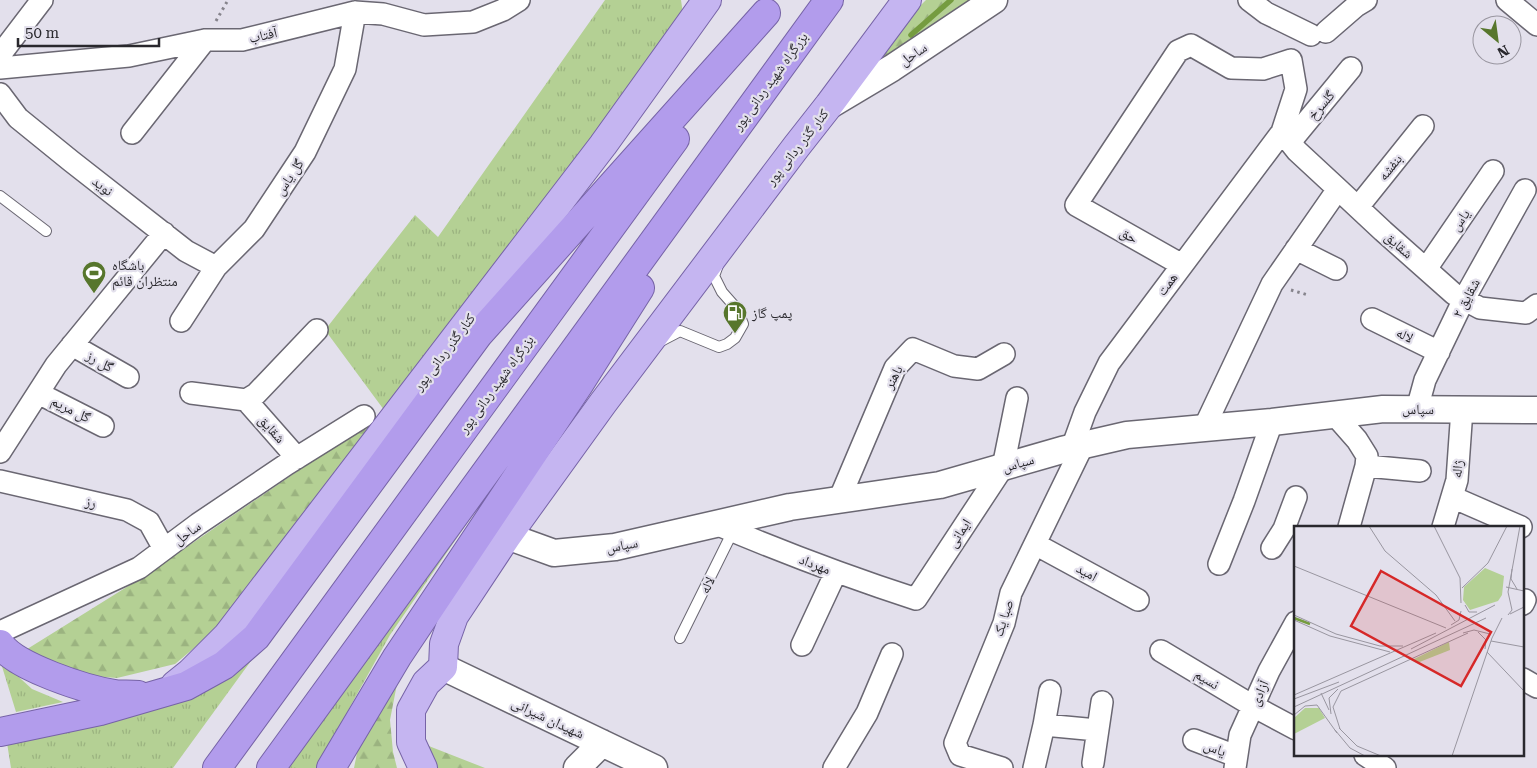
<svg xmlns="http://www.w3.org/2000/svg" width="1537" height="768" font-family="'Roboto Serif','Noto Naskh Arabic',serif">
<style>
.grass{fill:url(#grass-tufts)}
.forest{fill:url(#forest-firs)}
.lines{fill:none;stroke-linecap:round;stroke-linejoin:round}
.stream{stroke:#759c3f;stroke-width:5.5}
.service-casing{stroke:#6a6772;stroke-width:12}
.minor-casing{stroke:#6a6772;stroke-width:24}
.tertiary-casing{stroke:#6a6772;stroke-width:29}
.primary-casing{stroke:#7663a6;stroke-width:30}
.trunk-casing{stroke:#7663a6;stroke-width:30}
.path{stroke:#86848c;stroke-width:3;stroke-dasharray:2.5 4;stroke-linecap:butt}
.service{stroke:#fff;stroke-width:10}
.minor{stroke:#fff;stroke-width:21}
.tertiary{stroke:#fff;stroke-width:26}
.primary{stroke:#c5b5f1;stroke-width:28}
.trunk{stroke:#b29cec;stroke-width:28}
.labels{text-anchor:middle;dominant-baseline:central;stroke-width:4.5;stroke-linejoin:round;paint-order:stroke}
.street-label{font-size:14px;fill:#29282d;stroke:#e3e0ec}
.poi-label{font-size:14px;fill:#29282d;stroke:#e3e0ec;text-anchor:start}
.inset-river{fill:none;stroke:#759c3f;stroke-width:2.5}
.inset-road{fill:none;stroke:#9996a0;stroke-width:1}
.view{fill:#d62828;fill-opacity:0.15;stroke:#d62828;stroke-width:2.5}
.inset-edge{fill:none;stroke:#29282d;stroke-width:2.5}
</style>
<defs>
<pattern id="grass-tufts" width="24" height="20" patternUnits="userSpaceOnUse" patternTransform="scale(1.25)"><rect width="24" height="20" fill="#b4d094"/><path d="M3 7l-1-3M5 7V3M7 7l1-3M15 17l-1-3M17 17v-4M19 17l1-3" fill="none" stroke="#9bb380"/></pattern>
<pattern id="forest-firs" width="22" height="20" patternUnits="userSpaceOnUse" patternTransform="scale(1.25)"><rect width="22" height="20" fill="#b4d094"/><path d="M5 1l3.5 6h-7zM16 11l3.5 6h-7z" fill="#9bb380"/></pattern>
</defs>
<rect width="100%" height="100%" fill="#e3e0ec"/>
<!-- grass -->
<path class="grass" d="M605,0H681L683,14L387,414L325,330L415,215L438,237Z
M565,381L390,635L351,705L318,768H279Z
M277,625L173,768H11L7,743L181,701Z
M0,660L32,689L63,702L16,712Z"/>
<!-- forest -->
<path class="forest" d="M926,0H982L885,63L882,54L909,17Z
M382,421L218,628L175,664L117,678L67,674L24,651L146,575L350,435Z
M397,684L390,720L393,752L397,768H354L358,748Z
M416,741L485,768H437L424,754Z"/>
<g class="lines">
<!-- stream -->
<path class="stream" d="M911,35L951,0"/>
<defs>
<path id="service" d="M0,196L46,231
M659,342L680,331L719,347L727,344L735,338L743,324L737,309L722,292L714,276L718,265
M680,638L733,531"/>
<path id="minor" d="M1249,0L1266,13L1311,35
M1507,0L1537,25
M1326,32L1356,6L1366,0
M0,55L42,0
M0,68L129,56L205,40H242L355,12L383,14L424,25L473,22L503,10L519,0
M0,94L18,118L71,161L186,251L216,267
M1282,132L1297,151L1338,189L1383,231L1454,294L1480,308L1526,313L1537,305
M132,133L205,40
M1290,142L1351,68
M1358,207L1423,126
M1296,249L1336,269
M1426,269L1493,171
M1372,319L1439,352
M181,321L216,267L254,229L305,152L345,69L355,12
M72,345L128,377
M38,393L103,426
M191,393L246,400L256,394L317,330
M246,400L297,458
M1417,409L1425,380L1464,299L1525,190
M1335,415L1357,440L1367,456L1366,466L1349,527
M1204,428L1272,284L1338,189
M1072,448L1085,412L1109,363L1282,132L1296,89L1291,60L1263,69L1231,68L1191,45L1178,51L1076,205L1182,265
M0,452L56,365L164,233
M1366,466L1420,471
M0,481L127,510L149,522L164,549
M1452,497L1521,527
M839,500L895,368L913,349L954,366L978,369L1004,354
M716,524C782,552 848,577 916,599L1003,467L1017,398
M1443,527L1457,480L1462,409
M1035,544L1138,600
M1272,548L1284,529L1296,497
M1219,564L1244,501L1272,422
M1523,604L1525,600
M0,632L139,568L198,524L287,464L364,416
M802,645L836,572
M1161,651L1253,706L1296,729
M1523,679L1537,687
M1044,725L1097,730
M1194,740L1236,756
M1365,755L1385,768
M1093,763L1102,702
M834,768L867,713L892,654
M1002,768L960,755L955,743L1004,623L1011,593L1083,445
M1034,768L1044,725L1050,691
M1235,768L1240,735L1269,671L1296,622"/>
<path id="tertiary" d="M830,105L892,68L994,0
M507,536L554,553L615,547L790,507L940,485L1062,450L1127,435L1272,422L1383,409L1537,410
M443,667L654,768
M577,768L602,743"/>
<path id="primary" d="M175,685L190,673L227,636L603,145L707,0
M423,768L411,742V710L426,683L443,667L444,644L454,616L507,536L603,403L796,147L829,105L907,0"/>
<path id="trunk" d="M0,644C15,667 87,690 115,694C122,695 130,694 138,695
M0,732L100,711L186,686L224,665L256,637L478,335L766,13
M217,768L675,139
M271,768L829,0
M331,768L397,657L578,386L640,288"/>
</defs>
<!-- service casing -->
<use href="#service" class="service-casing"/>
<!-- minor casing -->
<use href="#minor" class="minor-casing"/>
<!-- tertiary casing -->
<use href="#tertiary" class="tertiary-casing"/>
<!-- primary casing -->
<use href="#primary" class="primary-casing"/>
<!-- trunk casing -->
<use href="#trunk" class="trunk-casing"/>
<!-- path -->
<path class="path" d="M216,21L228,0
M1291,290L1308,295"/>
<!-- service -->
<use href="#service" class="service"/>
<!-- minor -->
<use href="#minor" class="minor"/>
<!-- tertiary -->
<use href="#tertiary" class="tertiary"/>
<!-- primary -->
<use href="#primary" class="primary"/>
<!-- trunk -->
<use href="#trunk" class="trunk"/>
</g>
<!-- icons -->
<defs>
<symbol id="stadium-pin" viewBox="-11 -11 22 30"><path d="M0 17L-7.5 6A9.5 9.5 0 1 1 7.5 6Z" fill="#57762c" stroke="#e3e0ec"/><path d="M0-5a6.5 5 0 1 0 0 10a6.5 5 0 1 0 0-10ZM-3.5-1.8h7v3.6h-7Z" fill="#fff"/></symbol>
<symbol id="fuel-pin" viewBox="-11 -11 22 30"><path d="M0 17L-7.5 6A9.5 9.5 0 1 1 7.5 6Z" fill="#57762c" stroke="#e3e0ec"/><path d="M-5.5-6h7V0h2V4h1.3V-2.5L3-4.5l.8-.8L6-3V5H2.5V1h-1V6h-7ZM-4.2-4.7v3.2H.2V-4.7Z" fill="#fff"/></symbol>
</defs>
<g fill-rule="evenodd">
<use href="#stadium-pin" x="80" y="259" width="28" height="38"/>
<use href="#fuel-pin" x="721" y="299" width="28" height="38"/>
</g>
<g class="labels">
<!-- street labels -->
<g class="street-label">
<text transform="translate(263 35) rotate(-13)">آفتاب</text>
<text transform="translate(913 54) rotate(-34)">ساحل</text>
<text transform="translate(770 81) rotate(-54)">بزرگراه شهید ردانی پور</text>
<text transform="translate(1321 105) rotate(-50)">گلسرخ</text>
<text transform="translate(797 147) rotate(-52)">کنار گذر ردانی پور</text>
<text transform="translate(1390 167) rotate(-51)">بنفشه</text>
<text transform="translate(289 177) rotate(-56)">گل یاس</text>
<text transform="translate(103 186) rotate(38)">نوید</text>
<text transform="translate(1460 220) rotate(-56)">یاس</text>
<text transform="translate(1129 235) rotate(29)">حق</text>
<text transform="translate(1399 245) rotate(41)">شقایق</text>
<text transform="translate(1167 284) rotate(-53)">همت</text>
<text transform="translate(1466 298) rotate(-62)">شقایق ۲</text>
<text transform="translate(1405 335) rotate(26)">لاله</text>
<text transform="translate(444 352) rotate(-53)">کنار گذر ردانی پور</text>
<text transform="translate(100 361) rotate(30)">گل رز</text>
<text transform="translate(893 377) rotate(-62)">باهنر</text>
<text transform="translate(496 384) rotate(-54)">بزرگراه شهید ردانی پور</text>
<text transform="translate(71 409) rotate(27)">گل مریم</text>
<text x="1418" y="409">سپاس</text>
<text transform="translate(272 429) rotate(48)">شقایق</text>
<text transform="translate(1018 463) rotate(-16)">سپاس</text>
<text transform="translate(1457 469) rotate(-84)">ژاله</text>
<text transform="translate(91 502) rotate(13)">رز</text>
<text transform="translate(187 533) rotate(-36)">ساحل</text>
<text transform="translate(959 533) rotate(-57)">ایمانی</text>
<text transform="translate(622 545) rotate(-10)">سپاس</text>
<text transform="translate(815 564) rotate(21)">مهرداد</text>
<text transform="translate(1087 572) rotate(29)">امید</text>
<text transform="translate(707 585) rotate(-64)">لاله</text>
<text transform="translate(1003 618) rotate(-72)">صبا یک</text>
<text transform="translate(1207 679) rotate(31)">نسیم</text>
<text transform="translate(1259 693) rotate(-66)">آزادی</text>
<text transform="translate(548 718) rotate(25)">شهیدان شیرانی</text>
<text transform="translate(1215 748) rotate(21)">یاس</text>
</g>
<!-- poi labels -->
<g class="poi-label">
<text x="112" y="265">باشگاه<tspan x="112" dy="16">منتظران قائم</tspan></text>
<text x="752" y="313">پمپ گاز</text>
</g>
</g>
<!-- overview -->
<g transform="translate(1294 526)">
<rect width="230" height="230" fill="#e3e0ec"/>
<path d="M155,116L156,124L123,137L118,134Z" fill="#b4d094"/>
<path d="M191,42L210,50L208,69L204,75L176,84L169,74L170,61ZM11,182H25L31,192L0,208V192Z" fill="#b4d094"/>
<path class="inset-river" d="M0,92L16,98"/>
<path class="inset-road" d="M75,0L91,25L142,69L161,95M140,0L166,52L167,77M0,40L152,102M218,43L217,53L223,63M212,61L230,65M168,62L194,37L213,0M171,79L175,86H183M216,88L230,81M0,89L42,108L86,120H109M214,89L218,84L214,66L226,0M0,94L36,110L96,126M157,99L165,94L167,85M184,106L192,114L191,123M169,107L180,104L196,108M197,115L230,121M117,123L201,79M193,126L230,165M27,167L35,184M0,169L142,107M0,173L45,156M0,181L192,92M37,188L35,172L44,163M0,189L11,180L23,179L43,207M45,202L63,220L87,230M46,203L39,181L47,165L174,107M41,204L56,222L71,230M158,230L198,112L208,92"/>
<path class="view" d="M87,45L197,106L167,160L57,100Z"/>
<rect width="230" height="230" class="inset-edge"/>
</g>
<!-- north arrow -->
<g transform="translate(1497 40) rotate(151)"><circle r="24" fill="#e3e0ec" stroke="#9996a0"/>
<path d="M0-4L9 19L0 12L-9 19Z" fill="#57762c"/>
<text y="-8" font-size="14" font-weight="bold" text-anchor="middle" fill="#29282d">N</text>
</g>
<!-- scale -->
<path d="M18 38v8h141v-8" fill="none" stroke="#29282d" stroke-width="2.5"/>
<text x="25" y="38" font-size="15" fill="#29282d" stroke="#e3e0ec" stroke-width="4" paint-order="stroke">50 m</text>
</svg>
